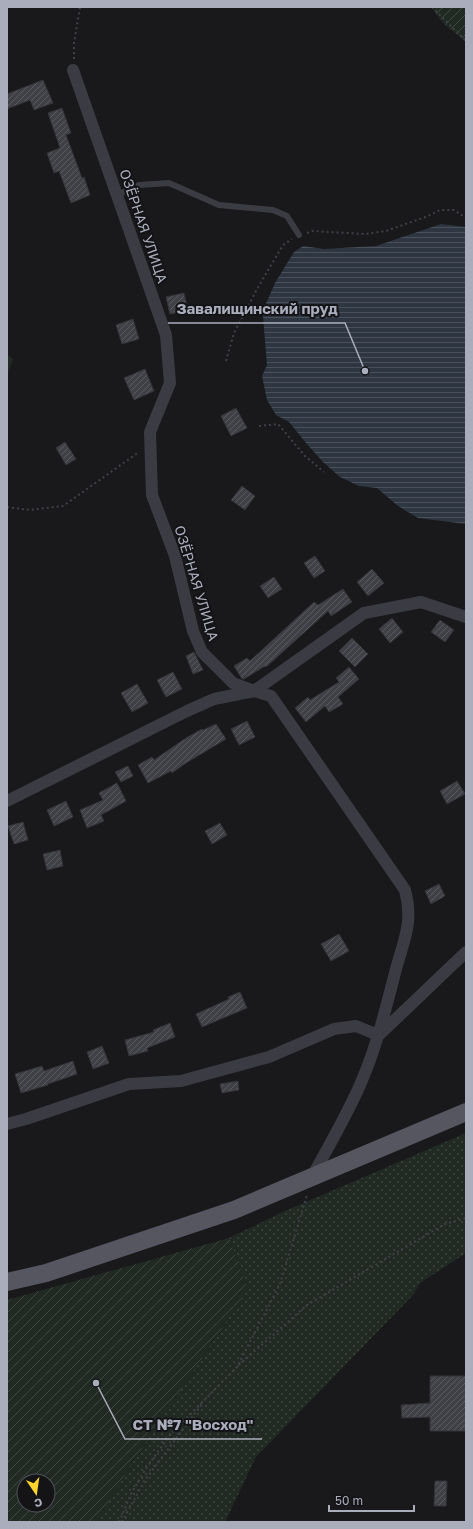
<svg xmlns="http://www.w3.org/2000/svg" width="473" height="1529" font-family="'Golos Text',sans-serif">
<style>
.grass{fill:url(#grass-dots)}
.forest{fill:url(#forest-firs)}
.garden{fill:url(#garden-furrows);fill-rule:evenodd}
.water{fill:url(#water-rules)}
.building{fill:url(#building-hatch);stroke:#333338}
.lines{fill:none;stroke-linecap:round;stroke-linejoin:round}
.path{stroke:#3f4148;stroke-width:2;stroke-dasharray:2 3;stroke-linecap:butt}
.lane{stroke:#3b3c43;stroke-width:6}
.street{stroke:#3b3c43;stroke-width:12}
.primary{stroke:#555660;stroke-width:18}
.labels{text-anchor:middle;dominant-baseline:central;stroke-width:4;stroke-linejoin:round;paint-order:stroke}
.street-label{font-size:14px;fill:#aaadbc;stroke:#141417}
.leader{fill:none;stroke:#aaadbc;stroke-width:1.5}
.callout-dot{fill:#aaadbc;stroke:#141417;stroke-width:1.5}
.callout-label{font-size:15px;text-anchor:middle;font-weight:bold;fill:#aaadbc;stroke:#141417;stroke-width:4;stroke-linejoin:round;paint-order:stroke}
</style>
<defs>
<pattern id="grass-dots" width="8" height="8" patternUnits="userSpaceOnUse"><rect width="8" height="8" fill="#202a23"/><path d="M2 2h.1M6 6h.1" fill="none" stroke="#3e4641" stroke-width="1.8" stroke-linecap="round"/></pattern>
<pattern id="forest-firs" width="22" height="20" patternUnits="userSpaceOnUse"><rect width="22" height="20" fill="#202a23"/><path d="M5 1l3.5 6h-7zM16 11l3.5 6h-7z" fill="#3e4641"/></pattern>
<pattern id="garden-furrows" width="10" height="10" patternUnits="userSpaceOnUse"><rect width="10" height="10" fill="#202a23"/><path d="M-1 1l2-2M0 10L10 0M9 11l2-2" fill="none" stroke="#3e4641"/></pattern>
<pattern id="water-rules" width="6" height="5" patternUnits="userSpaceOnUse"><rect width="6" height="5" fill="#2d3641"/><path d="M0 2.5h6" fill="none" stroke="#49505a"/></pattern>
<pattern id="building-hatch" width="6" height="6" patternUnits="userSpaceOnUse"><rect width="6" height="6" fill="#404146"/><path d="M-1 1l2-2M0 6l6-6M5 7l2-2" fill="none" stroke="#595a5f"/></pattern>
</defs>
<rect width="100%" height="100%" fill="#19191c"/>
<!-- grass -->
<path class="grass" d="M466,1133V1253L420,1283L413,1295L256,1457L225,1522H97L130,1466L248,1289L229,1238L285,1211Z"/>
<!-- forest -->
<path class="forest" d="M7,354L13,359L7,375Z"/>
<!-- garden -->
<path class="garden" d="M431,7H466V42L444,24Z
M229,1238L248,1289L130,1466L97,1522H7V1300ZM24,1481H48V1505H24Z"/>
<!-- water -->
<path class="water" d="M441,224L466,227V524L418,518L398,506L377,488L359,486L340,477L323,462L306,443L289,422L276,415L267,400L262,376L267,365L263,316L265,306L275,283L294,252L303,246L324,249L376,246Z"/>
<!-- building -->
<path class="building" d="M43,80L53,103L34,110L30,100L7,109V94Z
M62,108L71,133L66,135L82,178L84,177L90,195L71,203L59,171L54,173L47,153L60,148L48,113Z
M184,293L188,310L170,314L166,297Z
M133,319L139,339L122,344L116,325Z
M145,369L154,391L134,400L124,378Z
M236,408L247,428L231,436L221,416Z
M65,442L76,459L66,465L56,448Z
M242,486L255,496L245,510L231,500Z
M315,556L325,571L314,578L304,563Z
M372,569L384,583L368,596L357,582Z
M274,577L282,589L268,598L260,586Z
M343,589L352,602L331,616L328,611L266,667L265,666L244,679H242L234,666L247,658L250,661L314,602L318,605Z
M392,618L403,632L390,643L379,629Z
M440,620L454,630L445,642L431,632Z
M352,638L368,654L355,667L339,651Z
M194,652L203,670L193,674L186,656Z
M349,667L359,679L338,697L343,704L329,712L325,706L306,722L295,708L308,697L310,700L339,682L336,678Z
M173,672L182,689L166,697L157,680Z
M137,684L148,703L132,712L121,693Z
M247,721L255,737L239,745L231,729Z
M216,724L226,739L186,763L172,773L171,771L148,783L138,765L152,757L154,760L186,738L202,729L203,730Z
M128,766L133,776L121,782L115,772Z
M457,781L465,794L447,804L440,791Z
M117,783L126,801L101,815L104,821L87,828L80,810L103,800L99,793Z
M66,801L73,817L54,826L47,810Z
M23,822L28,840L14,844L8,826Z
M220,823L227,835L212,844L205,831Z
M60,850L63,866L47,870L43,854Z
M439,884L445,896L431,904L425,891Z
M339,934L349,951L331,961L321,944Z
M240,992L247,1008L202,1027L196,1014L229,999L228,997Z
M170,1023L175,1037L147,1048L148,1051L129,1056L125,1040L154,1032L153,1030Z
M102,1046L109,1063L93,1069L87,1052Z
M73,1061L77,1074L48,1084V1085L21,1093L15,1074L42,1066L44,1071Z
M238,1081L239,1090L222,1093L220,1084Z
M430,1376H466V1431H430V1417L402,1418L401,1405L430,1403Z
M435,1481H447L446,1506H434Z"/>
<g class="lines">
<!-- path -->
<path class="path" d="M432,7L466,41
M74,59V43L80,7
M307,233L312,231L365,234L386,231L428,216L440,210H454L466,218
M226,361L234,333L257,289L283,245L292,239
M259,426L278,424L305,456L324,472
M7,507L30,510L63,506L139,452
M239,1365L307,1305L445,1224L466,1218
M119,1522L132,1492L145,1470L169,1436L237,1367L280,1284L307,1195
M122,1522L145,1480L202,1404"/>
<!-- lane -->
<path class="lane" d="M117,195L139,185L169,183L219,205L273,210L287,216L299,235"/>
<!-- street -->
<path class="street" d="M73,70L166,335L170,383L150,432L152,495L175,556L193,631L202,652L233,683L254,691L364,613L421,602L466,617
M7,801L187,711L214,699L254,691L271,696L405,890C414,924 403,941 395,973C385,1011 376,1049 360,1085C346,1117 328,1147 312,1177
M379,1035L466,952
M7,1124L26,1119L129,1084L181,1081L269,1057L334,1029L356,1026L378,1035"/>
<!-- primary -->
<path class="primary" d="M7,1282L46,1273L234,1210L466,1112"/>
</g>
<g class="labels">
<!-- street labels -->
<g class="street-label">
<text transform="translate(144 226) rotate(71)">ОЗЁРНАЯ УЛИЦА</text>
<text transform="translate(197 583) rotate(73)">ОЗЁРНАЯ УЛИЦА</text>
</g>
</g>
<!-- callouts -->
<path class="leader" d="M365 371L345 323H168M96 1383L125 1439H262"/>
<g class="callout-dot">
<circle cx="365" cy="371" r="4"/>
<circle cx="96" cy="1383" r="4"/>
</g>
<g class="callout-label">
<text x="257" y="314">Завалищинский пруд</text>
<text x="193" y="1430">СТ №7 "Восход"</text>
</g>
<!-- border -->
<rect width="473" height="1529" fill="none" stroke="#aaadbc" stroke-width="16"/>
<!-- north arrow -->
<g transform="translate(36 1493) rotate(167)"><circle r="19" fill="#141417" stroke="#505159"/>
<path d="M0-3L7 15L0 10L-7 15Z" fill="#ffd42d"/>
<text y="-6" font-size="11" font-weight="bold" text-anchor="middle" fill="#aaadbc">С</text>
</g>
<!-- scale -->
<path d="M329 1505v6h85v-6" fill="none" stroke="#aaadbc" stroke-width="2"/>
<text x="335" y="1505" font-size="12" fill="#aaadbc" stroke="#141417" stroke-width="3" paint-order="stroke">50 m</text>
</svg>
